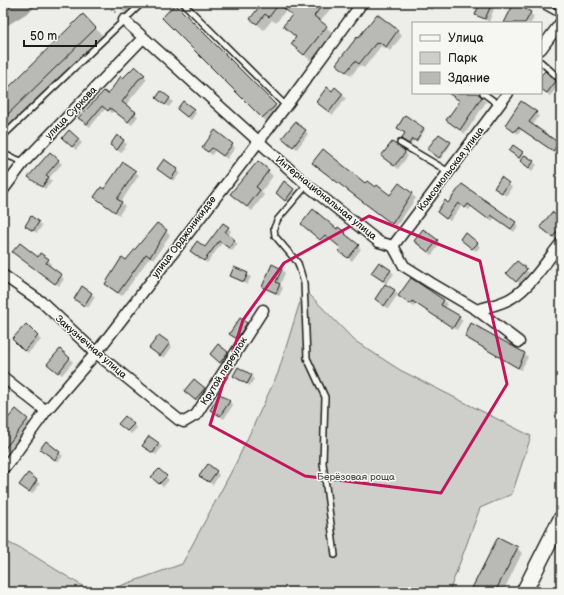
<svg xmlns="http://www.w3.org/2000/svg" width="564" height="595" font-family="'Balsamiq Sans',sans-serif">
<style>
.green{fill:#cececb;stroke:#757574}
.shadow{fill:#0003}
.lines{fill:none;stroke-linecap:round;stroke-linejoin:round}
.river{stroke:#a6a6a3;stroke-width:17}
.building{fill:#b9b9b6;stroke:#1c1c1c}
.service-casing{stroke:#1c1c1c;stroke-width:8}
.minor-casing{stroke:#1c1c1c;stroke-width:13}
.secondary-casing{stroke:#1c1c1c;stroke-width:18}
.path{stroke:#1c1c1c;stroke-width:1.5;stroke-dasharray:1 3;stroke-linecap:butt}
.service{stroke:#f6f6f2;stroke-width:5}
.minor{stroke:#f6f6f2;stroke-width:10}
.secondary{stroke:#f6f6f2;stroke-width:15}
.marked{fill:none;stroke:#c2185b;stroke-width:3;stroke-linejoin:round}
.labels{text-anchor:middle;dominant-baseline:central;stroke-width:3;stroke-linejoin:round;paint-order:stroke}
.street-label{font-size:10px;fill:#1c1c1c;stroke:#f6f6f2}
.park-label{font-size:10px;fill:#515151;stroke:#f6f6f2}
</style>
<rect width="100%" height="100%" fill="#edede9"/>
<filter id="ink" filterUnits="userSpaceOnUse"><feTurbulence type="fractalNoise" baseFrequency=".025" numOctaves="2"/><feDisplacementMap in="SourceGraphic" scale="8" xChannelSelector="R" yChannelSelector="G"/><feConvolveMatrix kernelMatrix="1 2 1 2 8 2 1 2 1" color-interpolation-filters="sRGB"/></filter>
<g filter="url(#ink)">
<!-- green -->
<path class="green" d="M304,289L355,341L400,370L531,436L512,494L480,508L449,592H103L182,564L236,463L278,373Z
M3,540L31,554L92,592H3Z"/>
<!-- shadow -->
<path class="shadow" d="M115,3H145L130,18Z
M263,3H335L320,22L333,33L311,61L292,44L297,38L285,26L293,16L286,10L276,23L272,20L264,30L251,19Z
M421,3H437L432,11Z
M481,3H496L489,22L477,15Z
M175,6L285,116L273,128L163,18Z
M530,13L534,17L531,23H505Z
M377,15L402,36L390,51L384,46L383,48L381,46L364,68L360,65L351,76L337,64Z
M83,16L106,39L6,137L3,133V94Z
M135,67L147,79L125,106L138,116L132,125L114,111L112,113L106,108L90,127L83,121Z
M545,72L559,85L550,96L541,89V77Z
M332,92L342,95L346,98L333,115L317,102Z
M455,93H488L484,95L483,99L486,102L465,134L448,120L460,102L453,95Z
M169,98L173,102L169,107L160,101Z
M193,110L196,113L191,120L181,112Z
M536,113L539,116L532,126L561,147L556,153L521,130L518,134L510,128Z
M405,117L425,130L417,142L414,140L411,144L404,140L406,134Z
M305,131L308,134L297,149L287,141Z
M69,132L82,143L76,150L63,138Z
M117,136L127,144L121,153L114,148Z
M450,143L451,144L441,159L430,150Z
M232,144L235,148L227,159L215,150L212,155L203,148Z
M404,151L408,156L398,169L386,159Z
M50,153L62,164L49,178L52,181L45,189L33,180Z
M522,153L537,165L532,171L514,154Z
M258,162L273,176L261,192L264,195L252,211L232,194Z
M123,163L139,175L121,202L125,206L119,215L95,197L104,191Z
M313,163L376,188L391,197L399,185L416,198L396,227Z
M177,170L180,173L174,181L162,172Z
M501,179L512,187L506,196L495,188Z
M462,186L515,223L518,226L514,232L495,217L492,221L472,206L469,210L462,205L450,221L441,215Z
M293,190L297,193L289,203L280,196Z
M561,220V234L556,240L541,227Z
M38,222L42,226L37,233L26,226Z
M157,224L170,235L154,259L150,257L122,296L109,287L126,261Z
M305,227L337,230L345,233L348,238L361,249L352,261L343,254L342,248L328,237L324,242Z
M228,228L231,231L228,236L238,244L232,251L222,243L207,263L195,254L205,248Z
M437,241L440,244L432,255L418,244Z
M465,242L477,243L480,247L476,251Z
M13,252L48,260L51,263L49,267L64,279L59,286Z
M282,269L285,273L280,285L283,288L279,296L263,287Z
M390,270L394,274L386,284L372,273Z
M526,270L529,273L520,284L511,276Z
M247,274L251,277L247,285L231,276Z
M411,280L444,301L447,304L445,308L463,320L457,330L416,303L414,307L400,296Z
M386,285L398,294L388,309L376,299Z
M82,287L95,297L88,308L75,299Z
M247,323L250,327L240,342L230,334Z
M26,325L41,340L28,353L13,339Z
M466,336L524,353L528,357L521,370Z
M169,344L172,347L164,358L154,351Z
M218,345L231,356L224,365L215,357Z
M60,350L73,362L62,375L52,367Z
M251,376L254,379L250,386L238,379Z
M204,388L208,392L199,402L189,394Z
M229,402L233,405L224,419L211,410Z
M27,420L31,423L8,452L3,449V426Z
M133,424L137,428L131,434L123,427Z
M149,437L162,447L156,455L147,449Z
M46,442L63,456L58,462L45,452Z
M159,470L169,480L163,487L153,477Z
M216,472L219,475L213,485L204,479Z
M28,475L40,484L32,494L24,488Z
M517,548L522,553L503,592H471Z
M561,582V592H556Z"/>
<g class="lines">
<!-- river -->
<path class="river" d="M3,18L27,3"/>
</g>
<!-- building -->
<path class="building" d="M262,3H324L314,16L327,26L304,55L291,44L296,37L283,26L292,15L279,4L269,17L265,14L257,24L250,19Z
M480,3H492L485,19L475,15Z
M514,3L531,12L525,23H504Z
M175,4L276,105L262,118L162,18Z
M83,14L96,28L3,119V93Z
M377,14L398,30L386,47L379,42L378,44L376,43L359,64L355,61L346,72L336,64L357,37L358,38Z
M135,66L145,75L138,80L122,102L136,112L128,122L110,108L108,111L102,106L87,124L78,118L104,91L108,94L121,76L123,78Z
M545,71L556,81L547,93L541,89V75Z
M327,87L332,91L335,87L343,94L329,112L316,102Z
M161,91L170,98L165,105L156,98Z
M448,93H477L482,97L460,130L446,120L460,101Z
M183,101L194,109L187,117L177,109Z
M521,101L537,112L529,122L559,143L553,151L518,127L514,132L505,125Z
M405,115L424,128L416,141L412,139L409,144L401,139L405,133L397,128Z
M295,122L306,130L293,147L282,138Z
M69,130L79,139L72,147L62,138Z
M215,130L233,144L223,156L212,148L208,152L202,148Z
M439,134L451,142L439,158L427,149Z
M117,135L124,140L117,150L110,145Z
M392,142L404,150L405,153L394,166L381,156Z
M513,145L523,152L519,158L509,151Z
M323,149L365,183L367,181L375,187L377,185L390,195L399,183L412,193L392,224L312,163Z
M50,152L59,160L46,175L49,177L42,187L28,177Z
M525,155L534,161L529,168L520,161Z
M164,159L178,169L171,179L157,169Z
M258,161L269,170L256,187L260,190L247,207L230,194Z
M123,162L136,171L117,199L122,202L115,212L94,197L101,187L104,189Z
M501,177L509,183L502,193L494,188Z
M284,181L294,189L285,201L276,193Z
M462,184L516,222L511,229L491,215L488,219L468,204L465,208L458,203L446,219L437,212L445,200L448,203Z
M313,209L337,229L338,227L346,233L345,234L359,245L348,258L338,251L341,248L325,235L320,240L301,224Z
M552,212L561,219V226L553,237L540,227Z
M31,216L39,222L33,231L25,226Z
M157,223L167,230L150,257L146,254L118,293L105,284L122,257L126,260Z
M223,223L229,227L225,232L235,240L229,248L219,241L204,261L190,251L197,241L205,247Z
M423,229L438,240L428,252L414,241Z
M465,232L478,243L472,249L460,239Z
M20,243L38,257L40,253L49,259L46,263L62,275L55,284L12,252Z
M517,261L527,269L516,282L506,273Z
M379,262L391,270L383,281L371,273Z
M272,264L282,269L276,282L280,284L276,293L262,287Z
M234,267L248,273L244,282L230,276Z
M411,278L444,300L441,305L460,316L453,328L412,301L410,304L398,296Z
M385,284L395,290L384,306L375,299Z
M82,286L92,293L84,306L74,299Z
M240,318L247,323L237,339L229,334Z
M471,323L525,353L518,368L465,337Z
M26,324L38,336L24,351L12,339Z
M159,335L170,343L160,356L149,348Z
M218,344L228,352L220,363L210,354Z
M60,349L70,358L58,373L47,364Z
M238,367L252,375L247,384L233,376Z
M194,379L205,388L195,400L184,391Z
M220,394L230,401L220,416L210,410Z
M16,409L28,419L3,451V424Z
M125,416L134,424L127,431L118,424Z
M149,436L159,443L153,453L142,446Z
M46,441L60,452L55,460L40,449Z
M208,464L217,471L209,482L199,476Z
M159,469L167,476L159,484L151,477Z
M28,473L37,480L29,492L19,485Z
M498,537L518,547L495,592H470Z"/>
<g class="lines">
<defs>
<path id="service" d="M183,3L286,106
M539,3L561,15
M541,62L561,80
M483,93L499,105
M3,136L142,3
M400,143L449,172
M3,154L24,162
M307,185L278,219L274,228L275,236L298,263L304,283L307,358L325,397L323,463L335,555"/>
<path id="minor" d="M124,20L307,185L379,242L393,246L404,266L431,283L477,310L519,342
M541,49L561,22
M3,190L24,162L143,38
M393,246L508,93
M3,275L43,303L96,353L179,420L184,422L196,415L263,310
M477,310C489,306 503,304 513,297C531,286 548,259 561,243
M3,377L46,411
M3,468L7,465L46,411L96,353L286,106L362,3"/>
<path id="secondary" d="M524,592L561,519"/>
</defs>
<!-- service casing -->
<use href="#service" class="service-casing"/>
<!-- minor casing -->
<use href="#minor" class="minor-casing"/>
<!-- secondary casing -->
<use href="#secondary" class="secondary-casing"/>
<!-- path -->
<path class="path" d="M106,3L116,13"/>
<!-- service -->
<use href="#service" class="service"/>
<!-- minor -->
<use href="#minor" class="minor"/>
<!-- secondary -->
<use href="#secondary" class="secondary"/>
</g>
</g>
<!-- marked area -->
<path class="marked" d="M369,216L480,261L507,384L441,493L305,476L210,425L243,320L284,263Z"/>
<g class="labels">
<!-- street labels -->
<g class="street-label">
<text transform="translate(71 113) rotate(-46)">улица Суркова</text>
<text transform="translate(451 169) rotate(-53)">Комсомольская улица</text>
<text transform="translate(326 198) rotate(39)">Интернациональная улица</text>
<text transform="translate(184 237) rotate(-53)">улица Орджоникидзе</text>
<text transform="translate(91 347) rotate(41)">Закузнечная улица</text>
<text transform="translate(224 371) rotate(-58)">Крутой переулок</text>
</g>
<!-- park labels -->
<g class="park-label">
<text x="356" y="477">Берёзовая роща</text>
</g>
</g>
<!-- margin -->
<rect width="564" height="595" fill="none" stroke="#f6f6f2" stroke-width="16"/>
<rect x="8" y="8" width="548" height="579" fill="none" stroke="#1c1c1c" stroke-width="1.5" filter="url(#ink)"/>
<!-- legend -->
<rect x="412" y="22" width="130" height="72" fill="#f6f6f2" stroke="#9f9f9c"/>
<rect x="420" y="35" width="20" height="6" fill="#f6f6f2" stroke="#9f9f9c"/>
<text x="448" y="42" font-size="12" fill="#1c1c1c">Улица</text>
<rect x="420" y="52" width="20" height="12" fill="#cececb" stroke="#9f9f9c"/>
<text x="448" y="62" font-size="12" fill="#1c1c1c">Парк</text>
<rect x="420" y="72" width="20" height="12" fill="#b9b9b6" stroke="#9f9f9c"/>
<text x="448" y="82" font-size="12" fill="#1c1c1c">Здание</text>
<!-- scale -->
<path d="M24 40v6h72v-6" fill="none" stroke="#1c1c1c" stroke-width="2"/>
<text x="30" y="40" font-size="12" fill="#1c1c1c" stroke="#f6f6f2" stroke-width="3" paint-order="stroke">50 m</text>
</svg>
